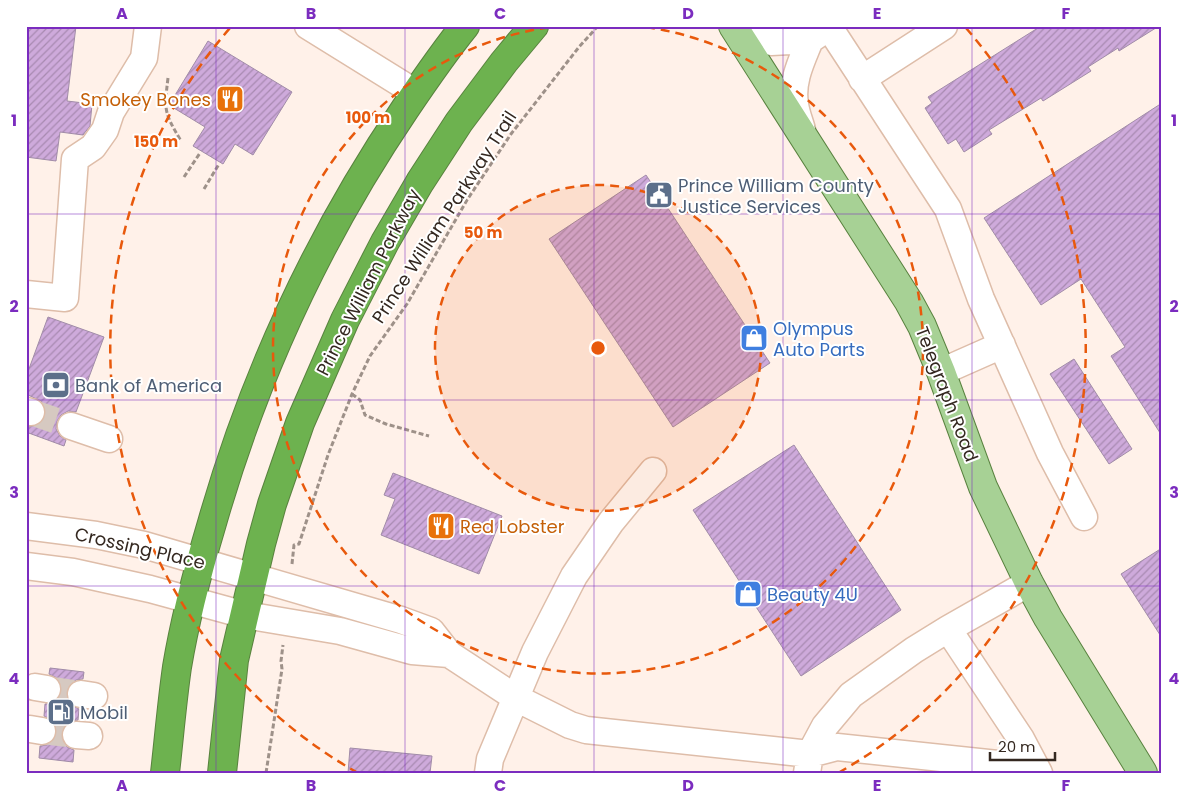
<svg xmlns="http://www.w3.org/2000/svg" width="1188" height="799" font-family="Poppins,sans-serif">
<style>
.building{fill:url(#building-hatch);stroke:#a18ca8}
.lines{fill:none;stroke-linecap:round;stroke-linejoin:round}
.minor-tunnel{stroke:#d6c9c1;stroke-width:26;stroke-dasharray:26 13;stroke-linecap:butt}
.minor-casing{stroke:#debda9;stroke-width:29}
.major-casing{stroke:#59823f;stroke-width:30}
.highway-casing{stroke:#59823f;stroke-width:30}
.path{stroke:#9e9189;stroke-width:3;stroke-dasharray:5 2.5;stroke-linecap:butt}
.minor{stroke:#fff;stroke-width:26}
.major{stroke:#a7d195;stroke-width:28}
.highway{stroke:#6db24f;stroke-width:28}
.grid{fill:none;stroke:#7b2cbf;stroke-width:1;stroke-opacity:0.55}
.ring{fill:none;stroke:#e8590c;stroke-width:2.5;stroke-dasharray:9 6}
.labels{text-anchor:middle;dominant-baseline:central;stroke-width:4;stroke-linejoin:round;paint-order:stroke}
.food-label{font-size:18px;fill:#c56008;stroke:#fff;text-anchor:end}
.service-label{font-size:18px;fill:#4e5e75;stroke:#fff;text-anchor:start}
.street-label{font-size:18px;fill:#342820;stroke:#fff}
.shop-label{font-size:18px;fill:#366cbe;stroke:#fff;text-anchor:start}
.centre{fill:#e8590c;stroke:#fff;stroke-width:2.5}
.ring-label{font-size:15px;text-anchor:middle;font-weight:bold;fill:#e8590c;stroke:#fff;stroke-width:4;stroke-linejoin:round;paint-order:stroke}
.neatline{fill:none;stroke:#7b2cbf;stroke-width:2}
.grid-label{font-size:16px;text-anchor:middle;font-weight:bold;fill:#7b2cbf}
</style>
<defs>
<pattern id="building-hatch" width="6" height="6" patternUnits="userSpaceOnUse" patternTransform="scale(1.25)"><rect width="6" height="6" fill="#ceaadb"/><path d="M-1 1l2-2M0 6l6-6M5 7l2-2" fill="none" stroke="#a88ab1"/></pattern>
</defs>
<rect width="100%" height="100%" fill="#fff1e9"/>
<!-- building -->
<path class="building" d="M26,26H76L67,101L92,104L90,126L83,135L60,132L56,161L26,157Z
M1041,26H1159L1119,51L1118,48L1088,67L1091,71L1043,101L1041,98L989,130L992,134L964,152L956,139L948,144L925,108L932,103L928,97Z
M208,41L292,92L253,155L235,144L223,164L193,146L205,127L169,105Z
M1162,103V436L1111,356L1125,347L1081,279L1041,305L984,218Z
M646,175L770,363L673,427L549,239Z
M48,317L104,337L76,412L68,411L61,415L57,421L56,429L60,436L66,440L64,446L26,432V426H36L43,422L46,414L45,407L41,401L26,394V377Z
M1074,359L1132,449L1109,464L1050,374Z
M794,445L901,610L801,676L693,510Z
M393,473L502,516L479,574L381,535L395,499L384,495Z
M1162,548V638L1121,574Z
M50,668L84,672L83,679L76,680L70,684L66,692L67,700L71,705L79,709L78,720L69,722L63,727L61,733L63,742L67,747L74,750L73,762L39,758L40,746L47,745L53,741L57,733L56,726L52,720L44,716L45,704L53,703L58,699L62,691L61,684L57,678L49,674Z
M350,748L432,756L430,773H348Z"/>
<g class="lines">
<!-- minor-tunnel -->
<path class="minor-tunnel" d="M31,412L71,426
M47,689L81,694
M42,731L76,735"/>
<defs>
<path id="minor" d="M308,26L416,93
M734,26L757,40L771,42L810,40L829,27L948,209L981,299L1050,453L1084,517
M862,79L944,26
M802,130C800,122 796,113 795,104C791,81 802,60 810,40
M26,294L65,298L75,159L93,147L105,130L111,112L144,58L148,26
M941,372L1002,345
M26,411L31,412
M71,426L109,439
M26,526L96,535L144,545L401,620L431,631L449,654L516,698L570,725L586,730L810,754L837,747L1036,768
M26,566L73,572L150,589L245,615L340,631L412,651L449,654
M948,629L1021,739L1039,773
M35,687L47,689
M81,694L94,696
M30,729L42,731
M76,735L89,736
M488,773L490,759L535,652L574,576L611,522L653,471
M807,773L810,754L825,726L851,695L914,650L948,629L1029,583"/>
<path id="major" d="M733,26L909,302L922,326L941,372L983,487L1029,583L1048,618L1143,773"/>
<path id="highway" d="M165,773C169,738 172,702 177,667C185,619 198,570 212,523C254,376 319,236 405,109C424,81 443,53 465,26
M222,773L234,660L261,544L272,504L300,423L345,320L385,242L420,182L459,122L504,62L534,26"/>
</defs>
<!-- minor casing -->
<use href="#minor" class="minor-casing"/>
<!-- major casing -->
<use href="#major" class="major-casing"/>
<!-- highway casing -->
<use href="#highway" class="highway-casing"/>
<!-- path -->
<path class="path" d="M168,78C164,111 164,112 181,141
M184,177L200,153
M204,189L219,164
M352,394L360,400L365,415L386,424L429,436
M292,564L294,545L299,544L328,455L352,394L370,356L407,304L467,200L511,134L579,47L598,26
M266,773L282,669L281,661L283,645"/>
<!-- minor -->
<use href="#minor" class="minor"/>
<!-- major -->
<use href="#major" class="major"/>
<!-- highway -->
<use href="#highway" class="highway"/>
</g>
<!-- grid -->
<path class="grid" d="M216,26V773M405,26V773M594,26V773M783,26V773M972,26V773M26,214H1162M26,400H1162M26,586H1162"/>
<!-- distance rings -->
<circle cx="598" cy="348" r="163" fill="#e8590c" fill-opacity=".12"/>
<g class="ring">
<circle cx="598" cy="348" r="163"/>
<path d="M646 27A325 325 0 1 1 550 27"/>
<path d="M358 773A488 488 0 0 1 230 28M966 28A488 488 0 0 1 838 773"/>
</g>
<!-- icons -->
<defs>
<symbol id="restaurant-square" viewBox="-11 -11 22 22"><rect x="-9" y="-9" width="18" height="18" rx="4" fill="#e8710a" stroke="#fff"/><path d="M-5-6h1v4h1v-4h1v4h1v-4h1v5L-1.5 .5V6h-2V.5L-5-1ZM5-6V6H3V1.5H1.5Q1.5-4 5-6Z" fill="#fff"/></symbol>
<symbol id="civic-square" viewBox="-11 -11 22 22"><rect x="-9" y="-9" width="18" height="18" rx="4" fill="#5c6f8a" stroke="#fff"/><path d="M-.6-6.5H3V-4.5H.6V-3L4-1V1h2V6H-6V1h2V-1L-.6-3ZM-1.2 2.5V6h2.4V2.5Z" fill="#fff"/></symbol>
<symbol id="shop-square" viewBox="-11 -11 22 22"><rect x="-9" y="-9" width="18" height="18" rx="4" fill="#3f7fe0" stroke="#fff"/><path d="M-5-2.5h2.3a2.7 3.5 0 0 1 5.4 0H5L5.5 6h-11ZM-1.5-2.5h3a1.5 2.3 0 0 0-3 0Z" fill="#fff"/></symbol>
<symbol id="bank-square" viewBox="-11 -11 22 22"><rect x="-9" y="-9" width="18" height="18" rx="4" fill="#5c6f8a" stroke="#fff"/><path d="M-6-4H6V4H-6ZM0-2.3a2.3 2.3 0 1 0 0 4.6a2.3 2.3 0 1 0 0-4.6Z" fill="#fff"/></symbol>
<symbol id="fuel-square" viewBox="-11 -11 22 22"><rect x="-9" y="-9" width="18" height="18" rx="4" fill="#5c6f8a" stroke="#fff"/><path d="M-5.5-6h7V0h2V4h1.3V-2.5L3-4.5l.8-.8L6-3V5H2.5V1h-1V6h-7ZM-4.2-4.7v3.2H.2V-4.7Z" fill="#fff"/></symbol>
</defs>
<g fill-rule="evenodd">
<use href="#restaurant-square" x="214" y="83" width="32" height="32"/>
<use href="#civic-square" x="643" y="179" width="32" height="32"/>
<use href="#shop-square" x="738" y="322" width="32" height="32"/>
<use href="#bank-square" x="40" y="369" width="32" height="32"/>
<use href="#restaurant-square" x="425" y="510" width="32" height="32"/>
<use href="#shop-square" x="732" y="578" width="32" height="32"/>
<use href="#fuel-square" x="45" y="696" width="32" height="32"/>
</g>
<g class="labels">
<!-- food labels -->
<g class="food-label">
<text x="211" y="99">Smokey Bones</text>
<text x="460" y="526" text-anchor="start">Red Lobster</text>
</g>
<!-- service labels -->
<g class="service-label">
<text x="678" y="185">Prince William County<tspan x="678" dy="21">Justice Services</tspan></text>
<text x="75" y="385">Bank of America</text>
<text x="80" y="712">Mobil</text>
</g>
<!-- street labels -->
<g class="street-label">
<text transform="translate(444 217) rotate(-57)">Prince William Parkway Trail</text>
<text transform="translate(368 282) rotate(-63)">Prince William Parkway</text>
<text transform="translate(947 394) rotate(69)">Telegraph Road</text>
<text transform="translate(140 548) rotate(13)">Crossing Place</text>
</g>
<!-- shop labels -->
<g class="shop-label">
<text x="773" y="328">Olympus<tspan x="773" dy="21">Auto Parts</tspan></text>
<text x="767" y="594">Beauty 4U</text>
</g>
</g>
<circle cx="598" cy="348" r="8" class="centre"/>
<g class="ring-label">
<text x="368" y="123">100 m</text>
<text x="156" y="147">150 m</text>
<text x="483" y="238">50 m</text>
</g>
<!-- border -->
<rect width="1188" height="799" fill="none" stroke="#ffffff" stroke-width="55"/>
<!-- scale -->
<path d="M990 752v8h65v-8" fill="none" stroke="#342820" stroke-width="2.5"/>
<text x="998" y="752" font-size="15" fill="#342820" stroke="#ffffff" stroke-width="4" paint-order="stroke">20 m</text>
<rect x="28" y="28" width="1132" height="744" class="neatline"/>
<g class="grid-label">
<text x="122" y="19">A</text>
<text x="311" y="19">B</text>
<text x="500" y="19">C</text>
<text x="688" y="19">D</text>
<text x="877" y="19">E</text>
<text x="1066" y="19">F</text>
<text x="14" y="126">1</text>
<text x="1174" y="126">1</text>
<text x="14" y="312">2</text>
<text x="1174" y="312">2</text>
<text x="14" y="498">3</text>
<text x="1174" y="498">3</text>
<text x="14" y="684">4</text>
<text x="1174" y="684">4</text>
<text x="122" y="791">A</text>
<text x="311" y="791">B</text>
<text x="500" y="791">C</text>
<text x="688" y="791">D</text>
<text x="877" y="791">E</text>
<text x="1066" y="791">F</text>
</g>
</svg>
